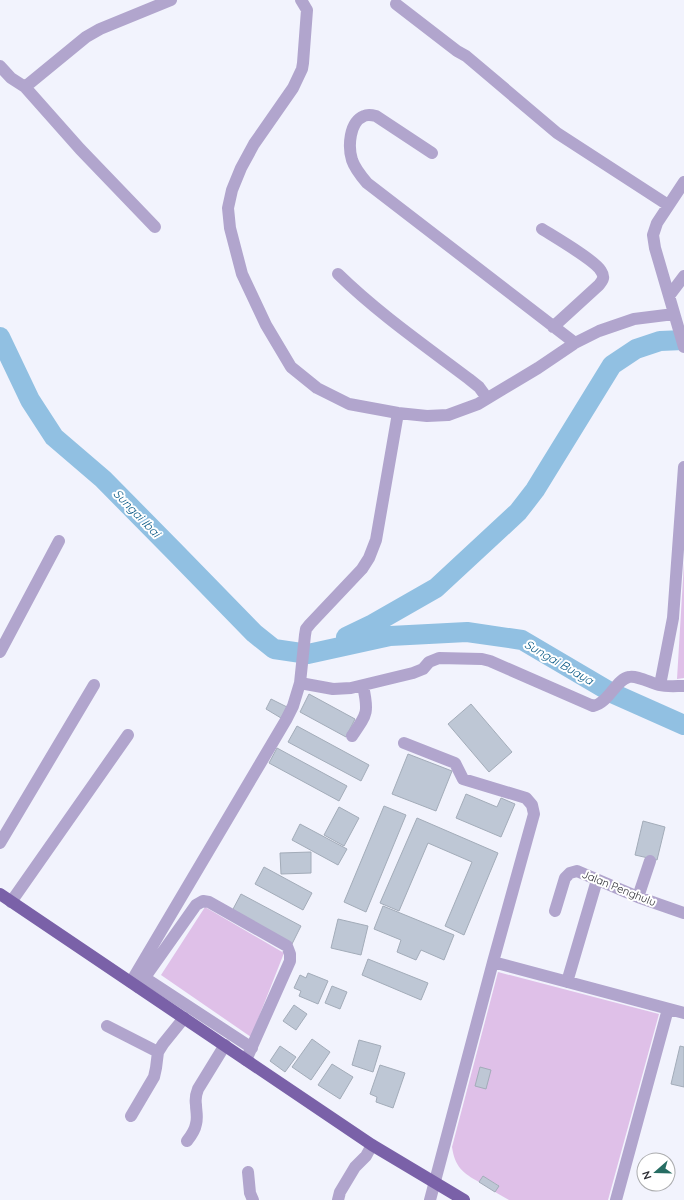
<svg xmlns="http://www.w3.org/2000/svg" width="684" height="1200" font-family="Quicksand,sans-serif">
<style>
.green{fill:#dfc0e8}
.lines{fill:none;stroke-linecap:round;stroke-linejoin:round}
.river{stroke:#91c0e2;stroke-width:20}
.building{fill:#bec7d5;stroke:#a3acb9}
.minor{stroke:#b1a5cd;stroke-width:12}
.major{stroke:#7a61a8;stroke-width:12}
.labels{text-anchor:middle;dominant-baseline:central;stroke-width:4;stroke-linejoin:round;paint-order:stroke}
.street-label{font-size:11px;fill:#2e2f35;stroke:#fff}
.water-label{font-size:12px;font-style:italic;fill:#0a5a86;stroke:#fff}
</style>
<rect width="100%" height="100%" fill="#f2f3fd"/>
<!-- green -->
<path class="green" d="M684,562V678L677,679Z
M205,907L284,953L251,1037L161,975Z
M498,972L659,1014L608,1200H509L495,1192L498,1185L483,1176L479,1182C463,1173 455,1167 452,1147Z"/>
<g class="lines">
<!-- river -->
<path class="river" d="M0,337L30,400L54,437L103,479L175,552L254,633L274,649L308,654L390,636L467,632L522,640L612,693L684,725
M346,637L373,624L436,588L518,512L535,490L612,365L636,349L660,341L684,340"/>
</g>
<!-- building -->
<path class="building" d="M309,694L355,719L346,737L300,712Z
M271,699L287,707L281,718L266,709Z
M471,704L512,752L489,772L448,724Z
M297,726L369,765L361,781L288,742Z
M277,748L347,786L339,801L269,763Z
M408,754L452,771L436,811L392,794Z
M466,794L497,807L501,798L515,804L501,837L456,818Z
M384,806L406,815L366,912L344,902Z
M339,807L359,818L344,846L324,835Z
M417,818L498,853L464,935L445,926L472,862L428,843L399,911L380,903Z
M643,821L665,827L657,860L635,855Z
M300,824L347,849L338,865L292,840Z
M311,852V873L281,874L280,853Z
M264,867L312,893L303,910L255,884Z
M241,894L301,926L292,944L232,911Z
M383,906L454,935L444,960L421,950L416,960L397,952L401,940L374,929Z
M338,919L368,926L361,955L331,948Z
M368,959L428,983L421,1000L362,975Z
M308,973L328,981L318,1004L299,996L301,991L294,988L300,975L306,978Z
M332,986L347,992L340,1009L325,1003Z
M294,1005L307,1014L296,1030L283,1021Z
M312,1039L330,1052L311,1080L292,1067Z
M359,1040L381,1046L373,1072L352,1065Z
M280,1046L296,1057L285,1072L270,1061Z
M680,1046L684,1047V1087L671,1084Z
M332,1064L353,1077L340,1099L318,1085Z
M380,1065L405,1073L393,1108L376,1102L377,1097L370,1094Z
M480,1067L491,1070L486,1089L475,1086Z
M483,1176L499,1186L495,1192L479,1182Z"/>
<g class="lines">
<!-- minor -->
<path class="minor" d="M301,0L307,10L303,63L302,69L293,88L254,144L241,168L232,190L228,208L230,228L242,274L266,325L291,367L317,388L349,404L398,413L427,416L448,415L478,404L538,368L575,343L599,331L634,319L674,314
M396,4L457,51L466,56L557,133L668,205
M0,66L11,78L25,87L80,149L155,227
M25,87L86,37L100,29L171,0
M432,153L376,116C372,115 368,114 364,116C349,122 348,147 352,160C355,169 361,176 367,183L575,343
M684,182L657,223L653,235L655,248L684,347
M542,229C553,236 596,261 601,271C605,277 603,280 599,285L553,327
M338,274C378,313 424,345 469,379L479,387L487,398
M669,296L684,276
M0,652L59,541
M300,683L333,689L351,688L413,673L423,669L429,662L439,658L482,659L490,661L593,706C609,703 616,679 629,677C636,675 651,683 659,685C667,687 676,686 684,686
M660,685L673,618L684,467
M352,736C367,714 369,713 363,686
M404,743L455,763L463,779L526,798L532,805L534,814L493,962L430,1200
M0,843L94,685
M638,897L650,861
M11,902L128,735
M555,911L565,878L570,873L577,871L638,897L684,913
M493,962L684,1013
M145,978L252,1048
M131,982L286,720L293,706L300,683L305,635L306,629L310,624L362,569L369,558L376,540L398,413
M567,982L597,880
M138,987L196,905L203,901L209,902L287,946L290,954V961L246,1060
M107,1026L158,1052
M131,1116L154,1077L156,1068L158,1052L163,1044L184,1018
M187,1141C191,1136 195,1130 196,1124C198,1117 196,1111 196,1105C195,1099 196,1094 198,1089L225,1045
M248,1172L250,1193L253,1200
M338,1200L340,1192L355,1167L366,1156L372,1145
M616,1200L668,1009"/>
<!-- major -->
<path class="major" d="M0,894L372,1145L464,1200"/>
</g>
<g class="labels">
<!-- street labels -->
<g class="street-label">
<text transform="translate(619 888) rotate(22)">Jalan Penghulu</text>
</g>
<!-- water labels -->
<g class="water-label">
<text transform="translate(137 513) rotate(46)">Sungai Ibai</text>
<text transform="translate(559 662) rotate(30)">Sungai Buaya</text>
</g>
</g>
<!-- north arrow -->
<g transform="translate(656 1172) rotate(250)"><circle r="19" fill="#ffffff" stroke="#abacae"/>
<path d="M0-3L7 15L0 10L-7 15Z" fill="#266d63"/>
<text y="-6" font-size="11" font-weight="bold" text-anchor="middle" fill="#2e2f35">N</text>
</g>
</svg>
